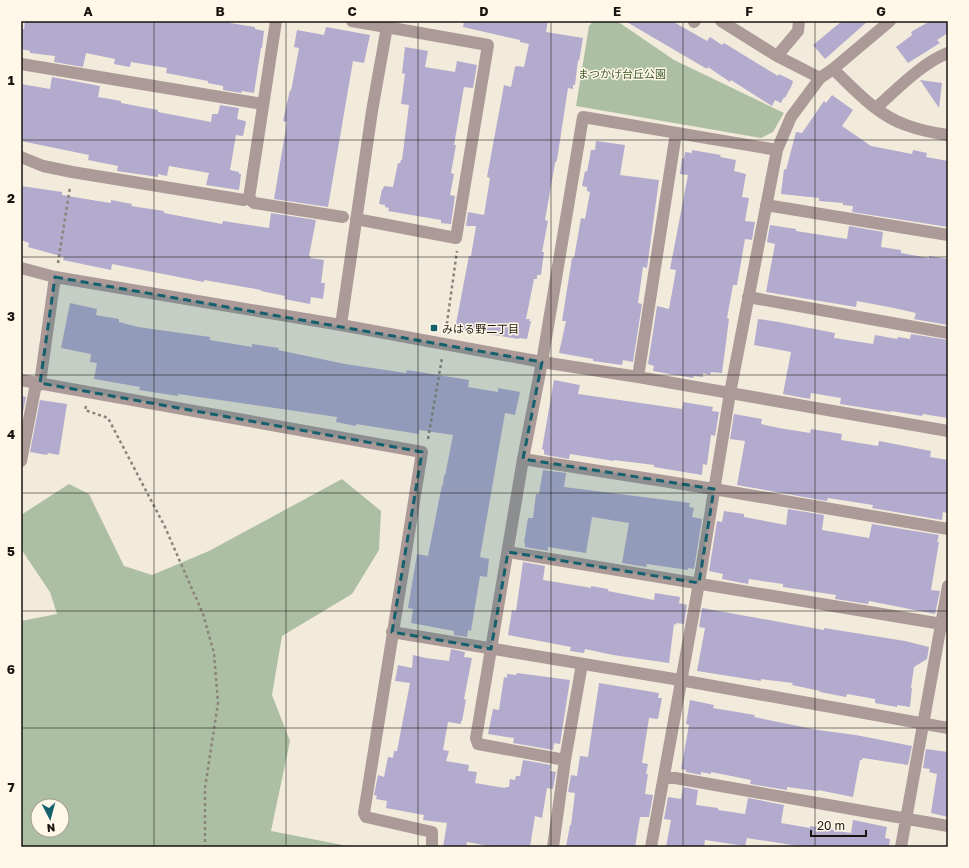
<svg xmlns="http://www.w3.org/2000/svg" width="969" height="868" font-family="'Golos Text','Noto Sans JP',sans-serif">
<style>
.green{fill:#adbfa3;fill-rule:evenodd}
.building{fill:#b3abcd}
.lines{fill:none;stroke-linecap:round;stroke-linejoin:round}
.path{stroke:#8a847a;stroke-width:2.5;stroke-dasharray:3 3;stroke-linecap:butt}
.minor{stroke:#ac9a98;stroke-width:12}
.marked{fill:#15606d;fill-opacity:0.2;stroke:#15606d;stroke-width:3;stroke-dasharray:8 5;stroke-linejoin:round}
.grid{fill:none;stroke:#181510;stroke-width:1;stroke-opacity:0.55}
.poi-dot{fill:#15606d;stroke:#fff7e8;stroke-width:1.5}
.labels{text-anchor:middle;dominant-baseline:central;stroke-width:3;stroke-linejoin:round;paint-order:stroke}
.park-label{font-size:11px;fill:#415e2f;stroke:#fff7e8}
.poi-label{font-size:11px;fill:#181510;stroke:#fff7e8;text-anchor:start}
.neatline{fill:none;stroke:#181510;stroke-width:1.5}
.grid-label{font-size:13px;text-anchor:middle;font-weight:bold;fill:#181510}
</style>
<rect width="100%" height="100%" fill="#f2eadb"/>
<!-- green -->
<path class="green" d="M593,21H617L674,60L784,113L773,132L761,138L576,106L589,26Z
M342,479L381,511L379,550L352,594L282,636L272,695L290,741L271,831L353,847H21V621L57,614L50,592L21,549V515L69,484L89,494L124,566L152,575L209,551ZM38,806H62V830H38Z"/>
<!-- building -->
<path class="building" d="M25,21H230V23L255,27V29L264,31L262,48H261L254,93L242,91L241,93L223,90V86L208,83V81L166,73L167,68L131,62L130,67L114,64L115,59L86,53L83,67L54,62L55,56L30,53V51L21,49V29H24Z
M464,21H548L546,32L583,38L579,61L578,60L575,85H573V89L568,88L557,160L555,163L545,220L548,221L542,252H544L541,275H537V279H534L526,319H530L529,321H531L527,339L519,338V339L455,329L469,256H471L476,226H466L468,212L484,215L490,178L487,177L504,85L511,87L515,67L517,66L524,67L529,44L520,42V40L463,27Z
M625,21H672L707,41L710,37L722,45L724,43L778,76L779,74L793,81L792,85L785,98L784,97L781,103L775,100L772,106L731,80L730,82L708,67L707,69Z
M842,21H868L825,59L813,45Z
M930,21H948V33L937,40L940,43L908,63L896,47L912,35L911,32Z
M326,27L370,35L364,63L353,61L328,207L274,199L287,122L283,121L290,90L291,91L299,48L294,47L297,30L324,35Z
M405,47L428,51L425,67L455,72L457,61L477,65L473,88L464,87L454,145H456L451,173L454,174L450,195L455,196L451,224L441,223V220L388,211L389,208L385,207V205L379,204L382,189H383L384,186L393,187L398,163H400L401,160H402L409,105L401,104L405,74L402,73Z
M52,77L100,86L98,97L121,101V103L158,110V112L211,122L212,114H218L220,105L239,108L237,119L245,121L246,122L243,136L236,135L230,170L239,172V174H241L239,190L206,185L209,173L169,166L167,176L158,174V177L117,171L118,166L88,160L89,155L21,141V84L50,89Z
M920,80L942,83L939,108Z
M832,95L853,110L842,126L871,146L912,154L913,150L927,153L926,157L948,161V227L852,212L853,206L843,205V203L819,201V198L781,194L784,169L786,170L796,132L802,133L824,101L826,103Z
M596,141L625,145L620,175L659,180L647,268L643,267L638,303L642,304L633,362L623,360L622,365L593,361V359L559,353L566,321H562L572,258H574L581,218L585,219L590,192L587,191V187L582,186L585,171L587,172L591,150H595Z
M692,150L721,155L720,157L736,160L734,171L746,174L742,197L749,198L745,221L755,222L752,240L745,239L737,285H733L727,318L729,319L722,373L711,372L710,375L703,373V377L694,376L693,378L653,371L654,366L648,364L657,306L669,309L676,270L670,269L688,175L680,174L682,158L684,159L685,152L692,153Z
M21,186L62,192V195L98,201L111,203V200L132,204L131,206L164,211V213L222,224L223,221L269,228L271,213L316,220L309,256H311L310,258L324,260L321,283H325L323,299L311,297L310,304L284,299L285,296L261,291V290L204,280V282L112,264L111,270L63,260L64,257L28,247L29,243L21,240Z
M770,225L796,229V231L847,239L849,226L883,232L881,247L901,250V253L929,258V256L948,259V325L914,319L916,313L894,308L857,301L856,307L766,292L775,244L767,242Z
M70,303L97,309L96,315L119,319V322L138,327L210,337V340L252,347V344L279,348L278,350L345,364L406,373L407,370L469,380L468,387L498,392V388L520,392L515,415L505,413L480,557L489,559L487,577L480,576L471,631L468,630L467,637L454,635V631L411,623L413,609L408,608L417,554L428,556L442,485H443L444,475L445,476L453,435L419,430V434L356,424V426L336,422L337,417L178,394V396L139,390L140,387L94,379L97,363L90,362L91,354L61,348Z
M758,319L779,322L835,333L834,338L873,344L875,335L897,339L898,337L910,339L911,334L948,340V418L923,414L922,416L891,411V412L840,404L841,398L811,393L810,399L783,394L791,352L754,345Z
M554,380L580,385L578,394L682,409L683,402L713,407L712,411L719,412L715,436L711,435L707,465L703,464L702,475L654,467V465L614,460V461L570,454L569,459L546,455L544,454V450L542,449Z
M21,396L26,397L21,422Z
M40,400L67,404L59,455L48,453L47,455L30,452Z
M734,414L762,419L761,424L779,428L810,433L811,429L842,434L841,440L878,446L879,441L931,451L930,457L948,460V505L947,513L943,512L942,520L872,508L873,505L828,498L827,501H826L737,485L745,441L730,439Z
M543,470L566,473L564,487L690,503L689,507L694,508L692,517L702,519L694,569L688,568V570L647,564L646,567L622,563L629,523L592,517L586,553L548,547V551L525,547V543H524L528,518H533L536,494H539Z
M788,509L824,515L822,530L869,538L872,524L939,535L937,542H939L931,590L940,591L935,614L869,601L868,604L835,599L836,595L783,587V584L749,579L748,584L722,579L723,574L709,571L717,521L722,522L724,511L744,514V517L786,525Z
M523,562L545,566L543,580L586,587L591,588V586L608,589V591L654,600L655,593L680,597L679,603L687,605L684,624L676,623V625L674,624L669,663L613,655L585,649L584,653L570,651L571,647L508,635L512,610L516,611Z
M702,608L824,630V628L905,641L929,647L927,659L914,667L911,688H912L910,707L897,705V707L875,703V699L847,694L846,697L820,692V691L792,685L793,683L761,679V681L697,671L705,628L699,627Z
M451,649L465,652L464,657L472,658L464,699L466,700L462,721H461V724L448,722L443,750L449,751L446,761L469,765L468,771L477,772L475,783L505,788L506,787H509L510,779L515,780L516,776H520L523,760L551,765L550,771L556,772L553,789L547,788L542,818L535,816L530,847H495L467,842L466,847H443L447,823L423,820L424,815L386,808L387,801L376,799L377,796L374,795L378,775L384,777L388,757L393,758L394,751H397L410,683L395,681L398,665L412,668L413,655L426,658L449,661Z
M517,673L570,680L560,744L554,743L553,750L513,743L514,738L488,734L493,709L499,710L504,677L507,678V674L516,675Z
M599,683L659,693L658,698H662L658,719L649,718L642,763L648,764L646,774H648L645,794L653,795L649,817H640L635,847H566L570,825H571L575,793L568,792L571,775L577,776L580,756L588,757Z
M690,700L714,705L713,708L755,715L754,717L818,730L856,735L912,746L908,765L863,758L862,760H860L853,797L818,790V791L787,787V790L750,784L751,780L711,772V774L701,772V775L686,772V770L681,769L689,725L686,724Z
M926,749L948,752V817L931,813L937,774L929,772L930,769L923,768Z
M683,787L698,790L696,805L718,808V810L745,814L748,798L784,805L781,823L810,828V826L851,833L853,820L887,827L885,838L890,839L889,847H805L747,838L745,846L705,840L704,847H666L671,820L664,819L668,797L681,799Z"/>
<g class="lines">
<!-- path -->
<path class="path" d="M58,263L70,187
M446,330L457,251
M86,406L85,410L108,418L165,527L203,614L214,653L218,703L205,788V847
M428,439L442,358"/>
<!-- minor -->
<path class="minor" d="M276,21L249,198L254,203L343,217
M352,21L488,45L456,238L356,219
M721,21L777,56L820,78
M694,22L695,21
M777,56L798,31L799,21
M21,64L263,104
M833,69C855,90 877,115 906,125C919,130 934,133 948,135
M876,108C895,91 923,62 948,53
M21,157L43,166L72,172L244,200L249,198
M766,205L948,235
M21,268L55,277L341,325L542,362L638,377L948,431
M748,297L948,333
M341,325L372,111L388,21
M638,377L676,133
M21,380L422,452L364,813L366,817L432,832V847
M523,459L714,489L948,529
M21,461L35,389L40,383L55,277
M508,552L948,625
M392,632L680,680L948,728
M565,760L478,744L476,738L523,459L542,362L583,117L777,150
M664,776L948,826
M553,847L565,760L582,664
M651,847L699,583L730,393L777,150L791,117L820,78L833,69L890,21
M901,847L948,586"/>
</g>
<!-- marked area -->
<path class="marked" d="M55,277L542,362L523,459L714,489L699,583L508,552L491,649L392,632L422,452L40,383Z"/>
<!-- grid -->
<path class="grid" d="M154,21V847M286,21V847M418,21V847M551,21V847M683,21V847M815,21V847M21,140H948M21,257H948M21,375H948M21,493H948M21,611H948M21,728H948"/>
<!-- markers -->
<rect class="poi-dot" x="430" y="324" width="8" height="8" rx="2"/>
<g class="labels">
<!-- park labels -->
<g class="park-label">
<text x="622" y="73">まつかげ台丘公園</text>
</g>
<!-- poi labels -->
<g class="poi-label">
<text x="442" y="328">みはる野二丁目</text>
</g>
</g>
<!-- border -->
<rect width="969" height="868" fill="none" stroke="#fff7e8" stroke-width="44"/>
<!-- north arrow -->
<g transform="translate(50 818) rotate(174)"><circle r="19" fill="#fff7e8" stroke="#a39d92"/>
<path d="M0-3L7 15L0 10L-7 15Z" fill="#15606d"/>
<text y="-6" font-size="11" font-weight="bold" text-anchor="middle" fill="#181510">N</text>
</g>
<!-- scale -->
<path d="M811 830v6h55v-6" fill="none" stroke="#181510" stroke-width="2"/>
<text x="817" y="830" font-size="12" fill="#181510" stroke="#fff7e8" stroke-width="3" paint-order="stroke">20 m</text>
<rect x="22" y="22" width="925" height="824" class="neatline"/>
<g class="grid-label">
<text x="88" y="16">A</text>
<text x="220" y="16">B</text>
<text x="352" y="16">C</text>
<text x="484" y="16">D</text>
<text x="617" y="16">E</text>
<text x="749" y="16">F</text>
<text x="881" y="16">G</text>
<text x="11" y="85">1</text>
<text x="11" y="203">2</text>
<text x="11" y="321">3</text>
<text x="11" y="439">4</text>
<text x="11" y="556">5</text>
<text x="11" y="674">6</text>
<text x="11" y="792">7</text>
</g>
</svg>
